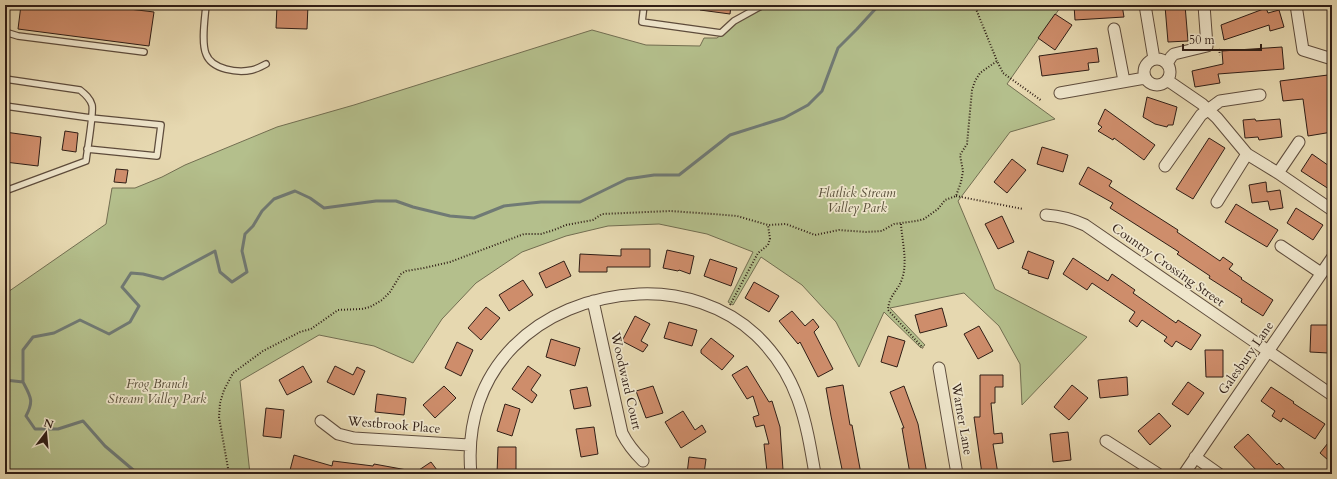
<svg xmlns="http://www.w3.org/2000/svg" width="1337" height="479" font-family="Cardo,serif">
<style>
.green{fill:#b4bf8c;stroke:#726e51}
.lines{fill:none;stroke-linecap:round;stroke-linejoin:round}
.stream{stroke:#707a75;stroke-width:3}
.building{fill:#ce8d6b;stroke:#301e16}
.service-casing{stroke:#5e4c3c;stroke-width:8}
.minor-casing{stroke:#5e4c3c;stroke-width:13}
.path{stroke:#301e16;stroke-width:2;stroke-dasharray:1 2;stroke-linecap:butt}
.service{stroke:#efe6cc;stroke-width:5.5}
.minor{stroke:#efe6cc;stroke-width:11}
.labels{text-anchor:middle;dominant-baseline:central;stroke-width:3.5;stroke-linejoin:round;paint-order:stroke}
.park-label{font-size:13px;font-style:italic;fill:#584e39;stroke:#efe6cc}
.street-label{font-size:13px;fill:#301e16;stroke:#efe6cc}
</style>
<rect width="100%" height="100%" fill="#e6d8b0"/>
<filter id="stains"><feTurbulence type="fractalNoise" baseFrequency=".005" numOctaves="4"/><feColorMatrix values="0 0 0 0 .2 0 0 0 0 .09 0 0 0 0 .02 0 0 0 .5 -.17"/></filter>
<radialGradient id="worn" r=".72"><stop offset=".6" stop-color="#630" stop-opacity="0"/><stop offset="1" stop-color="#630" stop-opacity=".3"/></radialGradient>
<!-- green -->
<path class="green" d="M772,5H794L793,9L801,5H1062L1007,84L1055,119L1010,132L958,201L995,289L1087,337L1022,405L1020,364L999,326L964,293L890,308L925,345L921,348L884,312L859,367L836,322L802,285L761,257L733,305L728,302L753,252L707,234L659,224L608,226L566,236L522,252L476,283L442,319L413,363L374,346L319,335L240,381L250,474H5V294L106,224L112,188H135L162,177L185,165L277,127L354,105L592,30L646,45L700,46L704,38H717L743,18Z"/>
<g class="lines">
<!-- stream -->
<path class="stream" d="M5,380L23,382V350L33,337L54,333L80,320L109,334L130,322L139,306L122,287L131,273L143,274L163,279L215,251L220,272L232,282L247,272L242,251L245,234L253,226L262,211L274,199L295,191L310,198L324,208L376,201H396L413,207L450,216L474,218L504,206L541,202H580L627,179L654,175H679L730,135L784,118L808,105L822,91L838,48L857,29L879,5
M23,382C31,397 34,401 26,416L35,429H58L83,421L105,446L138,474"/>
</g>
<!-- building -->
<path class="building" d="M21,5H96L154,12L149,46L18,29Z
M277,5H308L307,29L276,28Z
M701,5H731L730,14L700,10Z
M1074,5H1122L1124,17L1075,20Z
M1185,5L1188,41L1168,42L1165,6Z
M1266,8L1268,13L1279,10L1284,27L1270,31L1269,25L1224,40L1221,25Z
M1055,14L1072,25L1055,50L1038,38Z
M1282,47L1284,69L1218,74L1220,83L1195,87L1192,71L1223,64L1222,51Z
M1097,48L1099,62L1088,63L1089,70L1042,76L1039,56Z
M1328,75V82L1332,81V132L1308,136L1303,99L1283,101L1280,81Z
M1147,97L1177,107L1173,125H1168L1167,127L1155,124L1143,117Z
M1105,109L1155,145L1144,160L1114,138L1113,140L1098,131L1102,127L1098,124Z
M1255,119L1256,121L1280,119L1282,137L1259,140L1258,137L1245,138L1243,120Z
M65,131L78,133L76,152L62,150Z
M5,132L41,137L38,166L5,162Z
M1209,138L1225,148L1193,199L1176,189Z
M1042,147L1068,155L1063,172L1037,164Z
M1312,154L1332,168V191L1301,171Z
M1012,159L1026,170L1007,193L994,182Z
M1088,167L1112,181L1109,186L1178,230L1177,232L1220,261L1223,257L1233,264L1229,269L1242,278L1241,279L1273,300L1263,316L1241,302L1242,299L1209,278L1210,276L1177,254L1179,252L1110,208L1113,203L1079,184Z
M116,169L128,170L126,183L114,182Z
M1266,182L1267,192L1280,190L1283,208L1270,210L1268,201L1252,203L1249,185Z
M1236,204L1278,230L1267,247L1225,222Z
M1296,208L1323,225L1313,240L1287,223Z
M1002,216L1014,242L998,249L985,224Z
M621,249H650V267H607V272H579L580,254L621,256Z
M667,250L694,256L690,274L679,270L678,271L663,268Z
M1028,251L1054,261L1048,279L1028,273L1029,271L1022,268Z
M1073,258L1108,281L1112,274L1135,290L1133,293L1176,323L1178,320L1201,335L1191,350L1176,341L1172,347L1164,341L1167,337L1142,320L1137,327L1129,321L1135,312L1092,283L1087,290L1063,274Z
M710,259L737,268L731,286L704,276Z
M564,261L571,276L546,288L539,273Z
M523,280L533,295L509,311L499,295Z
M754,282L779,296L769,312L745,298Z
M486,307L500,318L481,340L468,328Z
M942,308L947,326L920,333L915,315Z
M792,311L805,326L813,319L819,327L814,332L833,369L818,377L800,342L798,344L779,321Z
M635,316L650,324L641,341L648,345L643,352L622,341Z
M669,322L697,330L692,346L664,338Z
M1311,325H1329L1328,353L1310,352Z
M979,326L993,351L978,359L964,334Z
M888,336L905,341L897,367L881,362Z
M711,338L734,356L722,370L701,353V350Z
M551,339L580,348L575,366L546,357Z
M457,342L473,350L461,376L445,368Z
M1205,350H1223V377H1206Z
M303,366L312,382L287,395L279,380Z
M335,366L353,375L357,367L365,371L354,395L327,382Z
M528,366L541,375L531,390L537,395L532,403L512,389Z
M747,366L769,402L772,401L780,427L783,470L767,472L764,444H769L764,425L756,427L753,417L759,415L753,396L747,399L732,375Z
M980,375H1003V387H995V403H991L994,434L1002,433L1003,443L993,444L998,474H982L974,417H980Z
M1127,377L1128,395L1100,398L1098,380Z
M1188,382L1204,393L1188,415L1172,404Z
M843,385L850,425H852L861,474H843L831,416L826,388Z
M1072,385L1088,398L1069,420L1054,407Z
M444,386L456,398L435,418L423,405Z
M653,386L663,413L646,418L636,391Z
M904,386L918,424L927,474H910L902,428H904L890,392Z
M587,387L591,406L574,409L570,390Z
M1271,387L1294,402L1293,403L1325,424L1315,439L1283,418L1281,422L1272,416L1275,411L1261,401Z
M377,394L406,398L404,415L375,412Z
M505,404L520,409L512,436L497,431Z
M266,408L284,410L281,438L263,436Z
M683,411L695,430L702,425L706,432L681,448L665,422Z
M1159,413L1171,426L1150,445L1138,431Z
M594,427L598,454L581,457L576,429Z
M1068,432L1071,460L1053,462L1050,434Z
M1248,434L1277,465L1279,463L1289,474H1260L1234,447Z
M1332,438V456L1328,460L1320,453Z
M498,447H516V474H497Z
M294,455L332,466L333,461L373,466L374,464L407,470L406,474H289Z
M689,457L706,459L704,474H687Z
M431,462L440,474H413Z"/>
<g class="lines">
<defs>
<path id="service" d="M206,5C205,18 201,42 206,54C212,70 238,73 252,70C257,69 262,66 266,64
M644,5L642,22L721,33L734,21L763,5
M5,32L18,36L144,52
M5,79L80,90C85,94 90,98 92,105C94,112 87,151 86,161L5,191
M5,106L91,118L161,125L157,156L87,149"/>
<path id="minor" d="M1145,5L1154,59
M1296,5L1303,50L1332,59
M1114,29L1124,81
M1144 72a13 13 0 1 1 26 0a13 13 0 1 1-26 0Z
M1167,64L1171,57L1174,54L1207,46L1204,5
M1167,80L1202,104L1217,118L1247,154L1278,173L1332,210
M1060,93L1145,78
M1165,166L1201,115L1220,101L1260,95
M1278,173L1299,142
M1217,202L1247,154
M1046,215C1061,216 1072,219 1085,225L1332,395
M1281,246L1321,273
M593,301L622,433C628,445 634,452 643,461
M939,368L957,474
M321,421L338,434L354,438L469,445
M1106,441L1158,474
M1195,457L1219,474
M471,474C461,369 538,299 639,294C681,292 725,306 756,335C798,375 806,420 815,474
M1184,474L1332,258"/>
</defs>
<!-- service casing -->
<use href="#service" class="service-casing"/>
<!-- minor casing -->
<use href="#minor" class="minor-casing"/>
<!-- path -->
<path class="path" d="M982,5L976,9L997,61
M1219,49L1220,55
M956,196L1023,209
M901,224C902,241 908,262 902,279C898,291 889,295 888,310L923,348
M730,305L758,253L768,245L770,239L768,225
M229,474L219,417L220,403L224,390L233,373L263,351L300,332L311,329L338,310L362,309L370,307L382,300L390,292L401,274L406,271L424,268L450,262L524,234H541L554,230L566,225L593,220L602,214L670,211L713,214L737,216L768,225L786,224L815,235L839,230L866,232L882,231L894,224L916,221L924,219L938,209L945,200L956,196L961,182L963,171L960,155L967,144L972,90L975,81L980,73L997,61L1003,73L1042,101"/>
<!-- service -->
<use href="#service" class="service"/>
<!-- minor -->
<use href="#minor" class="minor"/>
</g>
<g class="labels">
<!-- park labels -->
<g class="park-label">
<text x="857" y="193">Flatlick Stream<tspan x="857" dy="15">Valley Park</tspan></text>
<text x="157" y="384">Frog Branch<tspan x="157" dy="15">Stream Valley Park</tspan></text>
</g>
<!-- street labels -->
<g class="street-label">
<text transform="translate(1168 265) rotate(35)">Country Crossing Street</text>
<text transform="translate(1246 358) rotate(-55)">Galesbury Lane</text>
<text transform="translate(626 381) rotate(77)">Woodward Court</text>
<text transform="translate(962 419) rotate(80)">Warner Lane</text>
<text transform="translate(394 425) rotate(5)">Westbrook Place</text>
</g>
</g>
<!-- margin -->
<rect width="1337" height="479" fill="none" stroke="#e6d8b0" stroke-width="20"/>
<rect x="6" y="6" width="1325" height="467" fill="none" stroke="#301e16" stroke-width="2"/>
<rect x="10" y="10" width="1317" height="459" fill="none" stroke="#301e16"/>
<!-- north arrow -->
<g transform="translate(46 433) rotate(16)" stroke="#efe6cc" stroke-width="3" paint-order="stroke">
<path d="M0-3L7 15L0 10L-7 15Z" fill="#301e16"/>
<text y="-6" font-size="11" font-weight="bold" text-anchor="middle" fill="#301e16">N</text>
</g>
<!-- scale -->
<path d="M1183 44v6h78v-6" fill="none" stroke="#301e16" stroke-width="2"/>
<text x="1189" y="44" font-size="12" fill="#301e16" stroke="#efe6cc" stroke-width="3" paint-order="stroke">50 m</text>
<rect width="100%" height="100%" filter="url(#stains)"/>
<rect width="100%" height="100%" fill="url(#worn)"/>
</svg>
